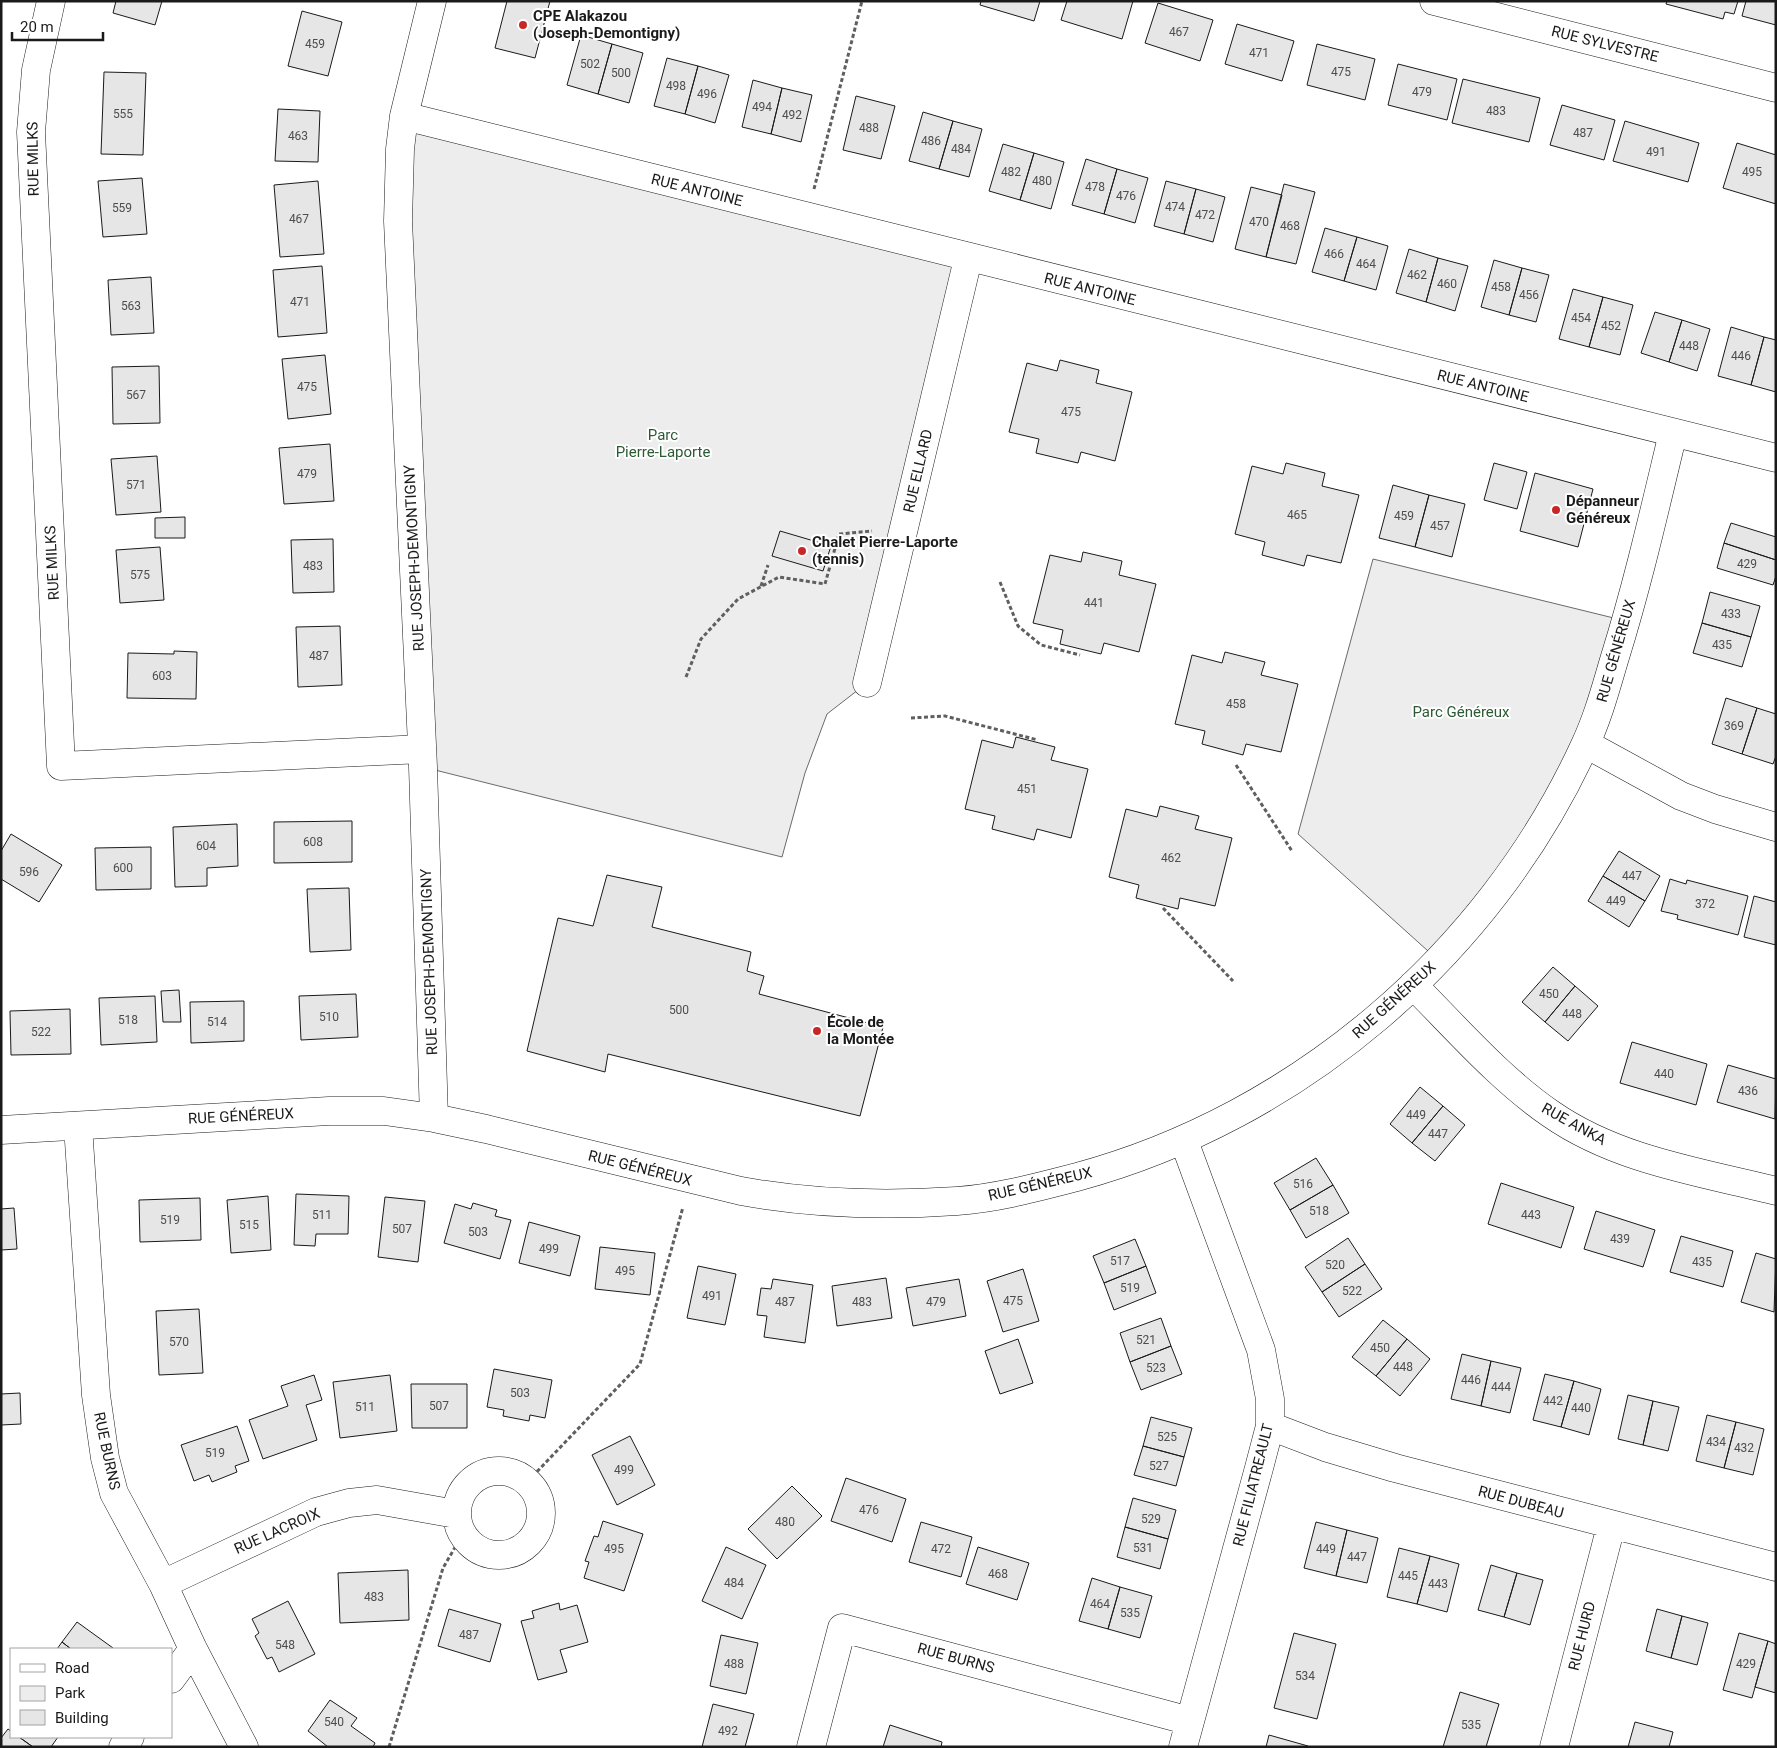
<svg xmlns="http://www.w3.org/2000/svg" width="1777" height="1748" font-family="Roboto,sans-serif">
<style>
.green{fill:#ededed;stroke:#6a6a6a}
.building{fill:#e6e6e6;stroke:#1a1a1a}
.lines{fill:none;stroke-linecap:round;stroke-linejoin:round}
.minor-casing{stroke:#1a1a1a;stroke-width:29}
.path{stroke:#5f5f5f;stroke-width:3;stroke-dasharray:4 2.5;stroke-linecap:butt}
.minor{stroke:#fff;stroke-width:28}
.poi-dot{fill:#c62828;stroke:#fff;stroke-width:2}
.labels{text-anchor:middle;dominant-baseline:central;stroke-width:4;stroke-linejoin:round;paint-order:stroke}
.number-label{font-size:12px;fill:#4d4d4d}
.poi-label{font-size:15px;font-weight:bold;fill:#1a1a1a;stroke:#fff;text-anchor:start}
.street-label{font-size:15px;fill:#1a1a1a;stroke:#fff}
.park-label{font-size:15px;fill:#2b5a34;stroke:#fff}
</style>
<rect width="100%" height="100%" fill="#fff"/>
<!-- green -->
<path class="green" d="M404,116L968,259L867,683L827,714L805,773L782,857L423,767Z
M1373,559L1626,621L1586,744L1438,960L1298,834Z"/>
<!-- building -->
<path class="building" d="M116,1H162L155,25L113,13Z
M507,1H550L535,58L495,48Z
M981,1H1040L1034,21L980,5Z
M1067,1H1133L1122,39L1061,20Z
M1667,1H1738L1734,14L1725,12L1723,19L1666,4Z
M1746,1H1776V25L1742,16Z
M1158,3L1213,20L1200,61L1145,43Z
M302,11L342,22L328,76L288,66Z
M1237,24L1294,41L1282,81L1225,64Z
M581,35L612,44L598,94L567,85Z
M612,44L643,53L629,103L598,94Z
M1317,44L1375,59L1365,100L1307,85Z
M667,58L698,66L685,114L654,106Z
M1398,64L1457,79L1447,120L1388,105Z
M698,66L729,75L715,123L685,114Z
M104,72L146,73L143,155L101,154Z
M1463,79L1540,98L1529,142L1452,123Z
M753,80L782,88L771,134L742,127Z
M782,88L812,95L801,142L771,134Z
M856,96L895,106L881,159L843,150Z
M1562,105L1615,120L1604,160L1550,145Z
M278,109L320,111L318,162L275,161Z
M923,112L953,121L939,169L909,161Z
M953,121L982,129L969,177L939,169Z
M1625,121L1699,143L1688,182L1613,161Z
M1737,143L1776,155V204L1723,188Z
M1003,144L1034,153L1020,200L989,191Z
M1034,153L1064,162L1051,209L1020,200Z
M1086,159L1117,169L1104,214L1072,205Z
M1117,169L1148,178L1135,223L1104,214Z
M142,178L147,234L103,237L98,181Z
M318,181L324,254L280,257L274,185Z
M1166,181L1196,189L1184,234L1154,226Z
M1284,184L1315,192L1296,264L1266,257Z
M1251,187L1282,195L1266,257L1235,249Z
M1196,189L1225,197L1213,242L1184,234Z
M1325,228L1357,237L1344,281L1312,272Z
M1357,237L1388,246L1376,290L1344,281Z
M1409,249L1438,258L1426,302L1396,293Z
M1438,258L1468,266L1455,311L1426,302Z
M1494,260L1522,268L1509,315L1481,307Z
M322,266L327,333L278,337L273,270Z
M1522,268L1549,275L1536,322L1509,315Z
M151,277L154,333L111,335L108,280Z
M1573,289L1603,297L1589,347L1559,339Z
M1603,297L1633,305L1620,355L1589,347Z
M1655,312L1682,320L1669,362L1641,353Z
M1682,320L1710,329L1697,371L1669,362Z
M1731,327L1764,337L1751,385L1718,376Z
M1764,337L1776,340V392L1751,385Z
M325,355L331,414L288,419L282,359Z
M1060,360L1099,370L1096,383L1132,392L1115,461L1081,452L1078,463L1036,453L1039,439L1009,432L1027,363L1057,371Z
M159,366L160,423L113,424L112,367Z
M330,444L334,501L284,504L279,448Z
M157,456L161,512L116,515L111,459Z
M1286,463L1325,473L1322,486L1359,495L1341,563L1307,555L1304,566L1262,555L1265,542L1235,534L1252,466L1283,474Z
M1494,463L1527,472L1517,509L1484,500Z
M1535,473L1593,489L1578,547L1520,531Z
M1393,485L1429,495L1415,547L1379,538Z
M1429,495L1465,504L1452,557L1415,547Z
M185,517V538H155V518Z
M1731,523L1776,537V560L1724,543Z
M780,531L831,546L823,571L772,556Z
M333,539L334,592L293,593L291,540Z
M1724,543L1776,560V576L1773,585L1717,568Z
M160,547L164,600L120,603L116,550Z
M1083,552L1122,561L1119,575L1156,584L1139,652L1104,643L1101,654L1060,644L1063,630L1033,623L1050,555L1081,562Z
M1710,592L1760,606L1751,637L1702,623Z
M1702,623L1751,637L1742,667L1693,653Z
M340,626L342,685L298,687L296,627Z
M174,651L197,652L196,699L127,698L128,653L174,654Z
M1225,652L1265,662L1261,675L1298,684L1281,752L1246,744L1243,755L1202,744L1205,731L1175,724L1192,655L1222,663Z
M1726,698L1757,708L1742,754L1712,744Z
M1757,708L1776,714V756L1773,764L1742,754Z
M1016,737L1055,747L1051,760L1088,769L1071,838L1037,829L1034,840L992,829L995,816L965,809L982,740L1013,748Z
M1160,806L1199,816L1195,829L1232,838L1215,906L1180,898L1178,909L1136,898L1139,885L1109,877L1126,809L1157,817Z
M352,821V862L274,863V822Z
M237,824L238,866L207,868V886L175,887L173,827Z
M11,834L62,865L39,902L1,879V851Z
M151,847V889L96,890L95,848Z
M1619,851L1660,876L1645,901L1603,876Z
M607,875L662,887L652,927L751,952L747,971L764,976L759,994L883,1027L860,1116L608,1054L605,1072L527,1051L558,918L593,926Z
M1603,876L1645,901L1629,927L1588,901Z
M1670,879L1686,884L1687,880L1748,896L1738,935L1677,919L1678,915L1661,911Z
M349,888L351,950L310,952L307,889Z
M1754,896L1776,902V945L1744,937Z
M1553,967L1575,986L1545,1022L1522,1002Z
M1575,986L1598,1006L1568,1041L1545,1022Z
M179,990L181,1022H163L161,991Z
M356,994L358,1037L301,1040L299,996Z
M155,996L157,1042L101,1045L99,998Z
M244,1001V1041L191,1043L190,1002Z
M70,1009L71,1054L11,1055L10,1011Z
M1632,1042L1707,1064L1696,1105L1620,1083Z
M1728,1065L1776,1079L1775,1119L1717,1102Z
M1420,1087L1443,1106L1412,1143L1390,1124Z
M1443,1106L1465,1125L1435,1161L1412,1143Z
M1316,1158L1333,1185L1290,1210L1274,1183Z
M1501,1183L1574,1207L1561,1248L1488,1224Z
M1333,1185L1349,1213L1306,1238L1290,1210Z
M296,1194L349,1196L348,1234H316L315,1246L294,1245Z
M268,1196L271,1250L231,1253L227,1200Z
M385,1197L425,1201L418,1262L378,1257Z
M200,1198L201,1240L140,1242L139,1200Z
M473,1203L497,1210L495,1216L511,1220L500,1259L444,1243L455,1204L471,1209Z
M14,1208L17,1249L1,1250V1209Z
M1596,1211L1655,1230L1643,1267L1584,1249Z
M529,1222L580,1236L570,1276L519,1263Z
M1681,1236L1733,1251L1723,1287L1670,1272Z
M1348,1238L1365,1264L1322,1292L1305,1267Z
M1135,1239L1146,1266L1104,1283L1093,1256Z
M600,1247L655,1253L650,1295L595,1289Z
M1756,1253L1776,1259L1774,1312L1741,1302Z
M1365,1264L1382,1289L1339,1317L1322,1292Z
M698,1266L736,1274L725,1325L687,1318Z
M1146,1266L1156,1293L1114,1310L1104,1283Z
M1023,1269L1039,1321L1003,1332L987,1281Z
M886,1278L892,1318L837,1326L832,1286Z
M773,1279L813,1285L805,1343L764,1337L767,1316L757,1315L761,1288L771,1289Z
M959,1279L966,1316L913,1326L906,1288Z
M199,1309L203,1373L159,1375L156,1311Z
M1161,1318L1171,1346L1130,1362L1120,1333Z
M1383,1320L1407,1339L1376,1376L1352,1357Z
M1018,1339L1033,1383L1000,1394L985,1351Z
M1407,1339L1430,1359L1400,1396L1376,1376Z
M1171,1346L1182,1374L1141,1390L1130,1362Z
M1462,1354L1491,1361L1481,1406L1451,1399Z
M1491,1361L1521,1368L1510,1413L1481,1406Z
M494,1369L552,1380L545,1418L530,1415L529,1421L503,1416L504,1410L487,1407Z
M1545,1374L1574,1381L1561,1427L1533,1420Z
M314,1375L322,1400L306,1405L317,1440L263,1459L249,1420L288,1406L281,1386Z
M390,1375L397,1431L340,1438L333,1382Z
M1574,1381L1601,1389L1589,1435L1561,1427Z
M411,1384H467V1428H412Z
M20,1393L21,1424L1,1425V1394Z
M1628,1395L1653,1401L1643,1445L1618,1439Z
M1653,1401L1679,1407L1668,1451L1643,1445Z
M1707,1415L1736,1422L1724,1468L1696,1461Z
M1151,1417L1192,1428L1184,1457L1143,1446Z
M1736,1422L1764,1429L1753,1475L1724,1468Z
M237,1426L249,1461L235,1466L237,1472L212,1482L209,1475L194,1481L181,1445Z
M630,1436L655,1485L617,1505L592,1455Z
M1143,1446L1184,1457L1176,1486L1134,1475Z
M846,1478L906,1499L892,1542L831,1521Z
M792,1486L822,1516L777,1559L748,1529Z
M1133,1498L1176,1510L1168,1539L1125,1527Z
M603,1521L643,1534L624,1591L584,1578L589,1562L585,1561L594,1536L598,1537Z
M921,1522L972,1537L961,1577L909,1562Z
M1316,1522L1347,1530L1336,1576L1304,1568Z
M1125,1527L1168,1539L1160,1569L1117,1557Z
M1347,1530L1378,1538L1367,1583L1336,1576Z
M726,1547L766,1565L742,1619L702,1601Z
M978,1547L1029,1563L1017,1600L966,1584Z
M1399,1548L1430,1556L1417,1604L1387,1597Z
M1430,1556L1459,1564L1447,1612L1417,1604Z
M1491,1565L1517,1573L1504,1617L1478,1610Z
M408,1570L409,1620L340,1623L338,1573Z
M1517,1573L1543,1580L1530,1625L1504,1617Z
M1092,1578L1120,1587L1108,1629L1079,1621Z
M1120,1587L1152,1596L1140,1638L1108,1629Z
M288,1601L315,1654L279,1672L272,1657L267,1659L255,1636L259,1633L252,1619Z
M559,1603L560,1610L577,1605L588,1642L560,1650L567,1672L538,1680L521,1621L534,1618L532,1611Z
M449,1609L501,1624L490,1662L438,1646Z
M1657,1609L1682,1616L1671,1658L1646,1651Z
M1682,1616L1708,1623L1697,1665L1671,1658Z
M77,1622L113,1648L112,1649H71L62,1642Z
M1294,1633L1336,1644L1317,1719L1274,1708Z
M1739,1633L1768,1641L1752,1698L1723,1690Z
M721,1635L758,1643L746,1694L710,1686Z
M1768,1641L1776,1644V1693L1755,1687Z
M62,1642L71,1649H57Z
M1460,1692L1499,1704L1486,1747H1443Z
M330,1700L357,1718L351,1726L375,1743L373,1747H328L308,1731Z
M713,1704L754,1714L745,1747H702Z
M1635,1722L1673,1732L1669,1747H1628Z
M890,1725L942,1742L941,1747H883Z
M8,1729L11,1731V1737H19L33,1747H1V1738Z
M1269,1735L1308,1746V1747H1266Z
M19,1737H58L51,1747H33Z"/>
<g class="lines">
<defs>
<path id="minor" d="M51,1L36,70L31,132L61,766L422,749
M432,1L404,116L400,149L398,221L423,767L434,1118
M1434,1L1776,88
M404,116L1776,458
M867,683L968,259
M1586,744L1681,796L1715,809L1776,827
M1413,985C1457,1029 1500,1079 1551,1114C1617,1160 1700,1172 1776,1191
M78,1126L96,1395L105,1458L114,1493L163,1584L193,1649L244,1747
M1,1130L329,1111H384L434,1118L486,1129L741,1191C812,1204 885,1206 957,1201C998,1198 1038,1187 1077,1177C1298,1117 1488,955 1584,747C1598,718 1606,687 1615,657C1638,583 1655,508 1673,433
M1270,1426L1325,1447L1395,1468L1776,1567
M457 1513a42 42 0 1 1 84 0a42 42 0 1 1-84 0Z
M163,1584L316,1512L349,1503L377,1500L456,1514
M171,1679L193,1649
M123,1747L130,1737
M811,1747L842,1628L1190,1721
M1183,1747L1259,1468L1270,1426V1399L1261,1350L1184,1141
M1554,1747L1611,1526"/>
</defs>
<!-- minor casing -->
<use href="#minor" class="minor-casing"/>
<!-- path -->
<path class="path" d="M814,189L862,1
M1000,582L1018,626L1041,645L1080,655
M761,586L768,565
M686,677L701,639L738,599L779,577L825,584L839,534L872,531
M911,718L945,716L1038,740
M1236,765L1292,851
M1163,908L1233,981
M528,1481L640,1364L683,1207
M389,1747L443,1568L457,1544"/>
<!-- minor -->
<use href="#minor" class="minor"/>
</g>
<!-- markers -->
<g class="poi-dot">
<circle cx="523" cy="25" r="5"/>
<circle cx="1556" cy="510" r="5"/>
<circle cx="802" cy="551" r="5"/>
<circle cx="817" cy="1031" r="5"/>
</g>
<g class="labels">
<!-- number labels -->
<g class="number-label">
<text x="1179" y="32">467</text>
<text x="315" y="44">459</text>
<text x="1259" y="53">471</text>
<text x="590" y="64">502</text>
<text x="1341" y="72">475</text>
<text x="621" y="73">500</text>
<text x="676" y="86">498</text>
<text x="1422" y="92">479</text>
<text x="707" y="94">496</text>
<text x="762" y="107">494</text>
<text x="1496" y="111">483</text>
<text x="123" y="114">555</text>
<text x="792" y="115">492</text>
<text x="869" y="128">488</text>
<text x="1583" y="133">487</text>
<text x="298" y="136">463</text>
<text x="931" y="141">486</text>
<text x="961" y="149">484</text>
<text x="1656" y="152">491</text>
<text x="1011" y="172">482</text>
<text x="1752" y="172">495</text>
<text x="1042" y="181">480</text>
<text x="1095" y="187">478</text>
<text x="1126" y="196">476</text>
<text x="1175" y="207">474</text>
<text x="122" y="208">559</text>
<text x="1205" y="215">472</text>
<text x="299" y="219">467</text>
<text x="1259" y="222">470</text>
<text x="1290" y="226">468</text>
<text x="1334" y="254">466</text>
<text x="1366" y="264">464</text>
<text x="1417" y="275">462</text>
<text x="1447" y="284">460</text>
<text x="1501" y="287">458</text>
<text x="1529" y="295">456</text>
<text x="300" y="302">471</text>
<text x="131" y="306">563</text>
<text x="1581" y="318">454</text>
<text x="1611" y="326">452</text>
<text x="1689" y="346">448</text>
<text x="1741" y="356">446</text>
<text x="307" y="387">475</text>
<text x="136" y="395">567</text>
<text x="1071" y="412">475</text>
<text x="307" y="474">479</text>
<text x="136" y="485">571</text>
<text x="1297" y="515">465</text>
<text x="1404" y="516">459</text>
<text x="1440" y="526">457</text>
<text x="1747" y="564">429</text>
<text x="313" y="566">483</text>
<text x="140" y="575">575</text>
<text x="1094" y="603">441</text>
<text x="1731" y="614">433</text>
<text x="1722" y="645">435</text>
<text x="319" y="656">487</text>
<text x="162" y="676">603</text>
<text x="1236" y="704">458</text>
<text x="1734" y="726">369</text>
<text x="1027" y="789">451</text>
<text x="313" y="842">608</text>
<text x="206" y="846">604</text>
<text x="1171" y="858">462</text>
<text x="123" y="868">600</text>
<text x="29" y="872">596</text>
<text x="1632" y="876">447</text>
<text x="1616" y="901">449</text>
<text x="1705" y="904">372</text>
<text x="1549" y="994">450</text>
<text x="679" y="1010">500</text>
<text x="1572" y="1014">448</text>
<text x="329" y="1017">510</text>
<text x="128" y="1020">518</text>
<text x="217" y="1022">514</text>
<text x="41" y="1032">522</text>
<text x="1664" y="1074">440</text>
<text x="1748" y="1091">436</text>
<text x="1416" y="1115">449</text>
<text x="1438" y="1134">447</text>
<text x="1303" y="1184">516</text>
<text x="1319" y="1211">518</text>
<text x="322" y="1215">511</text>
<text x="1531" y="1215">443</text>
<text x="170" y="1220">519</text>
<text x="249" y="1225">515</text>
<text x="402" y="1229">507</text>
<text x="478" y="1232">503</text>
<text x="1620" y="1239">439</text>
<text x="549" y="1249">499</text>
<text x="1120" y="1261">517</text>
<text x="1702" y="1262">435</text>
<text x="1335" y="1265">520</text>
<text x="625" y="1271">495</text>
<text x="1130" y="1288">519</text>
<text x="1352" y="1291">522</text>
<text x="712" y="1296">491</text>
<text x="1013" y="1301">475</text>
<text x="785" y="1302">487</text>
<text x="862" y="1302">483</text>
<text x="936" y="1302">479</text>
<text x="1146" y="1340">521</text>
<text x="179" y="1342">570</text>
<text x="1380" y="1348">450</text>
<text x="1403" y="1367">448</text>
<text x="1156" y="1368">523</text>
<text x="1471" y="1380">446</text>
<text x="1501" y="1387">444</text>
<text x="520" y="1393">503</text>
<text x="1553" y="1401">442</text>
<text x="439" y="1406">507</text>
<text x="365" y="1407">511</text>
<text x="1581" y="1408">440</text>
<text x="1167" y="1437">525</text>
<text x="1716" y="1442">434</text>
<text x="1744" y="1448">432</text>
<text x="215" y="1453">519</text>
<text x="1159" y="1466">527</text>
<text x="624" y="1470">499</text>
<text x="869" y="1510">476</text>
<text x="1151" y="1519">529</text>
<text x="785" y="1522">480</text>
<text x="1143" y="1548">531</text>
<text x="614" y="1549">495</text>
<text x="941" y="1549">472</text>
<text x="1326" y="1549">449</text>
<text x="1357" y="1557">447</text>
<text x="998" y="1574">468</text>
<text x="1408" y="1576">445</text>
<text x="734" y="1583">484</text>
<text x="1438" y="1584">443</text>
<text x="374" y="1597">483</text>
<text x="1100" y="1604">464</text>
<text x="1130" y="1613">535</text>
<text x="469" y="1635">487</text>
<text x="285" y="1645">548</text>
<text x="734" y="1664">488</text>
<text x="1746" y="1664">429</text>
<text x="1305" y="1676">534</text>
<text x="334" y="1722">540</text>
<text x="1471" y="1725">535</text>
<text x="728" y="1731">492</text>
</g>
<!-- poi labels -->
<g class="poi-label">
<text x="533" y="16">CPE Alakazou<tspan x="533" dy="17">(Joseph-Demontigny)</tspan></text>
<text x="1566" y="501">Dépanneur<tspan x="1566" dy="17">Généreux</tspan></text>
<text x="812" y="542">Chalet Pierre-Laporte<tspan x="812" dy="17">(tennis)</tspan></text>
<text x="827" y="1022">École de<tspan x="827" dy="17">la Montée</tspan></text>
</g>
<!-- street labels -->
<g class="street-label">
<text transform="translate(1605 44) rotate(14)">RUE SYLVESTRE</text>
<text transform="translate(33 159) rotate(-91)">RUE MILKS</text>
<text transform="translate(697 190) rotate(14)">RUE ANTOINE</text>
<text transform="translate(1090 289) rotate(14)">RUE ANTOINE</text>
<text transform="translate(1483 386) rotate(14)">RUE ANTOINE</text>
<text transform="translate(918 471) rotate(-77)">RUE ELLARD</text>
<text transform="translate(414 558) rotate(-93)">RUE JOSEPH-DEMONTIGNY</text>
<text transform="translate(52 563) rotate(-93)">RUE MILKS</text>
<text transform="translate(1616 651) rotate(-74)">RUE GÉNÉREUX</text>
<text transform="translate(429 962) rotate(-92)">RUE JOSEPH-DEMONTIGNY</text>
<text transform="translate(1394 1000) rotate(-42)">RUE GÉNÉREUX</text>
<text transform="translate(241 1116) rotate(-3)">RUE GÉNÉREUX</text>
<text transform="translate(1574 1124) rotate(29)">RUE ANKA</text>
<text transform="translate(640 1168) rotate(14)">RUE GÉNÉREUX</text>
<text transform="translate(1040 1184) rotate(-13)">RUE GÉNÉREUX</text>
<text transform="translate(107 1451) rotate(78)">RUE BURNS</text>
<text transform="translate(1253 1485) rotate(-76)">RUE FILIATREAULT</text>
<text transform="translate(1521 1502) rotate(15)">RUE DUBEAU</text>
<text transform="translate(277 1531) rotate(-24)">RUE LACROIX</text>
<text transform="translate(1582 1636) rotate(-76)">RUE HURD</text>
<text transform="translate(956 1658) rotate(15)">RUE BURNS</text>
</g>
<!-- park labels -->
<g class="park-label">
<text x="663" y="435">Parc<tspan x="663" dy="17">Pierre-Laporte</tspan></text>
<text x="1461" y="712">Parc Généreux</text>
</g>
</g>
<!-- border -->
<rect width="1777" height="1748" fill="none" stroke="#1a1a1a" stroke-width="5"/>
<!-- legend -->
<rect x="10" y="1648" width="162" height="90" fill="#ffffff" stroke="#a3a3a3"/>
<rect x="20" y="1664" width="25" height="8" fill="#ffffff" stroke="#a3a3a3"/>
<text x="55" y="1673" font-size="15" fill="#1a1a1a">Road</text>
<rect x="20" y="1686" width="25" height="15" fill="#ededed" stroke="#a3a3a3"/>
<text x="55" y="1698" font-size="15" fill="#1a1a1a">Park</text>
<rect x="20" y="1710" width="25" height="15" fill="#e6e6e6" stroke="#a3a3a3"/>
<text x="55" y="1723" font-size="15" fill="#1a1a1a">Building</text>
<!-- scale -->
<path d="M12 32v8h91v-8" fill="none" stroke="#1a1a1a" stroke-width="2.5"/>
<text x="20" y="32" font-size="15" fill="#1a1a1a" stroke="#ffffff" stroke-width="4" paint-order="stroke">20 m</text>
</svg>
